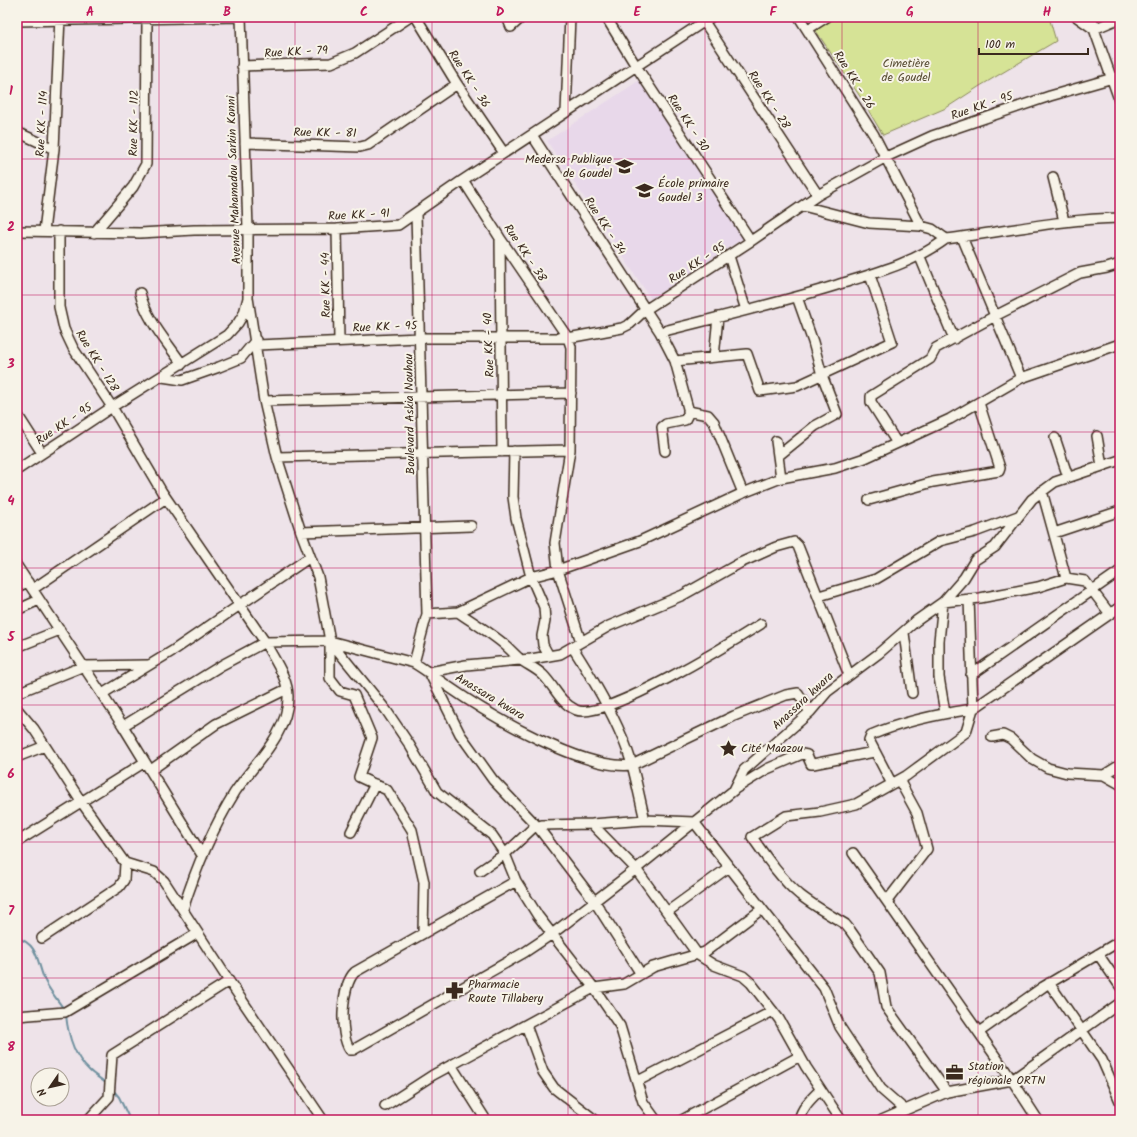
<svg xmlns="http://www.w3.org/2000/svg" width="1137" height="1137" font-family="Kalam,sans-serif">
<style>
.built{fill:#e8d8ea}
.green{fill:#d6e396;stroke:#88865a}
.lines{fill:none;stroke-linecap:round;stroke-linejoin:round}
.stream{stroke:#70919f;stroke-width:2}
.minor-casing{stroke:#3b2a1e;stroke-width:12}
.minor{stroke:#f7f3e8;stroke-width:9}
.grid{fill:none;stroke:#c2185b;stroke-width:1;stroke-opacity:0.55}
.labels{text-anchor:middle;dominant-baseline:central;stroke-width:4;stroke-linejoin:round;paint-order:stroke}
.street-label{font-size:12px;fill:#3b2a1e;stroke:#f7f3e8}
.park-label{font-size:12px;fill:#5a4f36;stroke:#f7f3e8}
.poi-label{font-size:12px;fill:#3b2a1e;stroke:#f7f3e8;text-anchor:start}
.neatline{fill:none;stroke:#c2185b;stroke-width:1.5}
.grid-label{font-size:13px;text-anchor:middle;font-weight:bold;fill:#c2185b}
</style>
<rect width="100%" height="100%" fill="#eee3e9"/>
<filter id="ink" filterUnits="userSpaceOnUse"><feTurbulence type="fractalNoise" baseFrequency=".025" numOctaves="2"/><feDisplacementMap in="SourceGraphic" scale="8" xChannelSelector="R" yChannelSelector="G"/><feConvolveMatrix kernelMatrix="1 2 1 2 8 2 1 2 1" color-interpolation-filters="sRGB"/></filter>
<g filter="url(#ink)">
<!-- built -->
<path class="built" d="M640,80L743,238L651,299L547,141Z"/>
<!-- green -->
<path class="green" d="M832,17H1049L1056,41L980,86L946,108L883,135L861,98L814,28Z"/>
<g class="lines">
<!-- stream -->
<path class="stream" d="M17,938C40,944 37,966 46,983C51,992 58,1001 64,1009
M66,1015C68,1035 74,1056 89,1070C94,1075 101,1079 107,1084
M113,1090L119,1097L130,1120"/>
<defs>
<path id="minor" d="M416,17L457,84L504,153
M507,17L511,27L522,17
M606,17L636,66L751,241
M701,17L818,195
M799,17L874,135L921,226
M1077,17L1094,29L1120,102
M1092,17L1094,29L1120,18
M17,21L241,17
M808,29L827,17
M242,66L331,63L355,53L410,17
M566,112L570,17
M17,132L54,149
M532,135L660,332L675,361L689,412L685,420L666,424L662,427L665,451
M245,143L360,147L368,145L457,84
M1053,177L1064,221
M463,180L500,238L568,338L571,347L570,450L555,543L558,570L581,642
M803,206L869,223L921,226L932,229L946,239C1004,232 1061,219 1120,218
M337,229L339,340
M17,231L140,233L194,230L337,229L398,225L463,180L711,17
M44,231L54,149L60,17
M59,231V307L64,329L73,348L112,407L162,492L265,642L330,641
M94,233L133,187L146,164L147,19
M962,237L1021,378
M500,238L502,452
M729,256L746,310
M920,257L954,339
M140,293C146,319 167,342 182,364
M248,298L264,401L277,457L301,532L318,577L330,641L414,663L427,614L416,214
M660,332C719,317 779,303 837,285C875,273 914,263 946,239
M257,345L420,338H568L622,328L630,324L645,310L751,241L818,195L886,157L932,136L1050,96L1120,76
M714,357L718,317
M675,361L747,354L760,391L797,386L892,342L870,275
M162,377L182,380L219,367L241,358L256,340
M264,401L571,393
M688,411L708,415L714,422L743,493
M17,414L42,453
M1097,436L1102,466
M1055,438L1068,477
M776,441L781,478
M897,443L871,402V396L930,359L936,348L995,316L1080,273L1107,268L1120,264
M514,451L513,497L516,518L531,577L544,607L545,621L542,636L543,645L549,656
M778,456L815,426L837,414L822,375L813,342L797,297
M277,457L570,450
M17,470L112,407L227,335L238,323L244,313L248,298V229L241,17
M1042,491L1066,578
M869,500L933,482L999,471L1000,468L979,403
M301,532L471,526
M1054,533L1120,511
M17,566L123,726L202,855
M17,587L28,582
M33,589L166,498
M819,596L876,579L940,541L975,532L1018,516
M17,610L39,600
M458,612C474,623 491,633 505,645C511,650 515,655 521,660C528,665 537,669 543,675C555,687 560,703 576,710C603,722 734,641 761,624
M427,614L458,612L531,577L558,570L640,541L743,493L781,478L835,468L865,458L950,419L1021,378L1120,344
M904,633L912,693
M330,641L386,710L409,744L437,792L492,835L505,854L516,881L538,916L594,988L620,1026L643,1102L656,1120
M330,641V678L340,691L354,695L372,738L359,777L387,790L412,830L424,882L423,933
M17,647L60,630
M573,648C591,676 609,706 622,737C634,763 638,793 645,820
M414,663C426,670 437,679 449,687C489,715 584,771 632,765L734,716L786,695L798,693L810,712
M971,675L1120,571
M17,693L84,666L148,665
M102,694L174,650L310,557
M17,709L34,729L82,803L125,863L124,880L119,887L42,938
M945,713L939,677V641L943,602L980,598L1038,587L1066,578L1085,581L1110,614
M123,726L222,665L265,642C273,658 289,679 288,698C288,734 253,765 235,792C212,829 196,868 183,909
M992,737L1003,735L1011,739L1032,759L1048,768L1067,773L1104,775L1120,784
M17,757L45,746
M151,770L216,724L287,689
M1104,775L1120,765
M892,784L869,740L871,735C904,721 938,714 973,709L1120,607
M735,789L767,769L802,754L807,755L811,764H813L874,752
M694,822L824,988L840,1027L881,1089L905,1110
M592,824L636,869L698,955L714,965L743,976L751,983L779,1019L806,1067L841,1120
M351,832L375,784
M17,842L145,762
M853,853L1012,1080L1038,1120
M125,863L154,872L164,881L229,981L323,1120
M480,871L505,854L533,828L542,825L592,824L645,820L694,822
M516,881L355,972C341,985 339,1035 350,1050H353L525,952L552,934L636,869L734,790L744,770L810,712L827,692L878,654L916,621L943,602L964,578L975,560L995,547L1032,499L1055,482L1120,460
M887,901L927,849L917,813L899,780
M667,912L729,867
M1098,954L1120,986
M641,974L595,902L537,826L493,780L460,734L429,672L466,665L531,659L560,654L609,626L683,595L740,563L776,547L794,542L798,546L849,675
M1049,983L1102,1060L1120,1101
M17,1016L65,1012L198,933
M526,1025L543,1072L554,1088L595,1120
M979,1032L1043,987L1120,941
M451,1065L486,1120
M638,1081L773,1011
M947,1092L886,1007L880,973L850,930L845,924C830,915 814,906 800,895C781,879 766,857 752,837L786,816L820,812L856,804L906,776L966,732L973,709L969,599
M385,1106L433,1075L586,992L594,988L624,984L653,967L705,952L762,909
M88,1120L109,1097L112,1055L229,981
M682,1120L800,1056
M799,1120C802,1107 811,1099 820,1090
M882,1120L947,1092L1012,1080L1120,1003"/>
</defs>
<!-- minor casing -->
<use href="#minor" class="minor-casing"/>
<!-- minor -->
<use href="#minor" class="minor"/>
</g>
</g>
<!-- grid -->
<path class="grid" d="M159,17V1120M295,17V1120M432,17V1120M568,17V1120M705,17V1120M842,17V1120M978,17V1120M17,159H1120M17,295H1120M17,432H1120M17,568H1120M17,705H1120M17,842H1120M17,978H1120"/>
<!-- icons -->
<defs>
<symbol id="school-bare" viewBox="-9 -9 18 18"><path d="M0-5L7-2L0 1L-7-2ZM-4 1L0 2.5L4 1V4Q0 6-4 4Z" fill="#3b2a1e" stroke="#f7f3e8" stroke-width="2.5" paint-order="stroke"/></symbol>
<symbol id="sight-bare" viewBox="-9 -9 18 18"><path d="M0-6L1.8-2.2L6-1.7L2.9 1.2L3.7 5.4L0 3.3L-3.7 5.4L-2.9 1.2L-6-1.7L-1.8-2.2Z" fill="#3b2a1e" stroke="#f7f3e8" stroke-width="2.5" paint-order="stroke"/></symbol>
<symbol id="pharmacy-bare" viewBox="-9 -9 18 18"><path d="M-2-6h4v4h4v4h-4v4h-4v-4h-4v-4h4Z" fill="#3b2a1e" stroke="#f7f3e8" stroke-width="2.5" paint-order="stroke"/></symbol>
<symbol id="office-bare" viewBox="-9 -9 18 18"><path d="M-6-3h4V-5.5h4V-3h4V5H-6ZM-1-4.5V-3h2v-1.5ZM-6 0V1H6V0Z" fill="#3b2a1e" stroke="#f7f3e8" stroke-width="2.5" paint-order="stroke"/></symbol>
</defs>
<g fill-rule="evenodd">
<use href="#school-bare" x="612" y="154" width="25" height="25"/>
<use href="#school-bare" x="632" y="178" width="25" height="25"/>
<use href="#sight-bare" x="716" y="736" width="25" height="25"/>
<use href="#pharmacy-bare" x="442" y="978" width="25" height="25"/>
<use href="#office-bare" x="942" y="1060" width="25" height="25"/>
</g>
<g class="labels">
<!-- street labels -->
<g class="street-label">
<text transform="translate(296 52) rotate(-3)">Rue KK - 79</text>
<text transform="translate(469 79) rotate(57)">Rue KK - 36</text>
<text transform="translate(854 80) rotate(58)">Rue KK - 26</text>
<text transform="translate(769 100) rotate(57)">Rue KK - 28</text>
<text transform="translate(982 106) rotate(-19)">Rue KK - 95</text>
<text transform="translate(134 123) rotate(-89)">Rue KK - 112</text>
<text transform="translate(688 123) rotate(57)">Rue KK - 30</text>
<text transform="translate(42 124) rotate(-87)">Rue KK - 114</text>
<text transform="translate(325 133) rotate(1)">Rue KK - 81</text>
<text transform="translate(234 180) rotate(-92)">Avenue Mahamadou Sarkin Konni</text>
<text transform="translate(359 215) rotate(-3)">Rue KK - 91</text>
<text transform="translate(605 226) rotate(57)">Rue KK - 34</text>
<text transform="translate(525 253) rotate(56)">Rue KK - 38</text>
<text transform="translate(697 263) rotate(-33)">Rue KK - 95</text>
<text transform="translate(326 285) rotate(-91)">Rue KK - 44</text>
<text transform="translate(385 327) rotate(-2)">Rue KK - 95</text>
<text transform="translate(489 345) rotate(-92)">Rue KK - 40</text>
<text transform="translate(97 361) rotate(58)">Rue KK - 128</text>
<text transform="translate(410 414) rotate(-91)">Boulevard Askia Nouhou</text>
<text transform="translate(64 424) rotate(-34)">Rue KK - 95</text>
<text transform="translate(490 697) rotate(31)">Anassara kwara</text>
<text transform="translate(803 701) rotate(-43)">Anassara kwara</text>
</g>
<!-- park labels -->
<g class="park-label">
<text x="906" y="63">Cimetière<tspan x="906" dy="14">de Goudel</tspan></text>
</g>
<!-- poi labels -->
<g class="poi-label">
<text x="612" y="159" text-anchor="end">Medersa Publique<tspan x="612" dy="14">de Goudel</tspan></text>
<text x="658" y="183">École primaire<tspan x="658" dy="14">Goudel 3</tspan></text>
<text x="741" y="748">Cité Maazou</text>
<text x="468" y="984">Pharmacie<tspan x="468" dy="14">Route Tillabery</tspan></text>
<text x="968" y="1066">Station<tspan x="968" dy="14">régionale ORTN</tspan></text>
</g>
</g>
<!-- margin -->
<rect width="1137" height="1137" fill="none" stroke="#f7f3e8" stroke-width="44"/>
<!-- north arrow -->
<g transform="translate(50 1087) rotate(236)"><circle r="19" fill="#f7f3e8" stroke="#aca397"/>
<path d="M0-3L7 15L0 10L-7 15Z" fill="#3b2a1e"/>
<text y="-6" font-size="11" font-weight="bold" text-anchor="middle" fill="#3b2a1e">N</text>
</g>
<!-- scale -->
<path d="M979 48v6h109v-6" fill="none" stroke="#3b2a1e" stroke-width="2"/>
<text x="985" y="48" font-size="12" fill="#3b2a1e" stroke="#f7f3e8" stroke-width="3" paint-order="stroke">100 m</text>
<rect x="22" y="22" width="1093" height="1093" class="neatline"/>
<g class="grid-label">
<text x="90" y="16">A</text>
<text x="227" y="16">B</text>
<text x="364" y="16">C</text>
<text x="500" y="16">D</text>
<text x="637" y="16">E</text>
<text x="773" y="16">F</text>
<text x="910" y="16">G</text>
<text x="1047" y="16">H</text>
<text x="11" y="95">1</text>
<text x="11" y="231">2</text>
<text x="11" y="368">3</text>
<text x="11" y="505">4</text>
<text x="11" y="641">5</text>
<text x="11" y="778">6</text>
<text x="11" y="915">7</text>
<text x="11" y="1051">8</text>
</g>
</svg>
